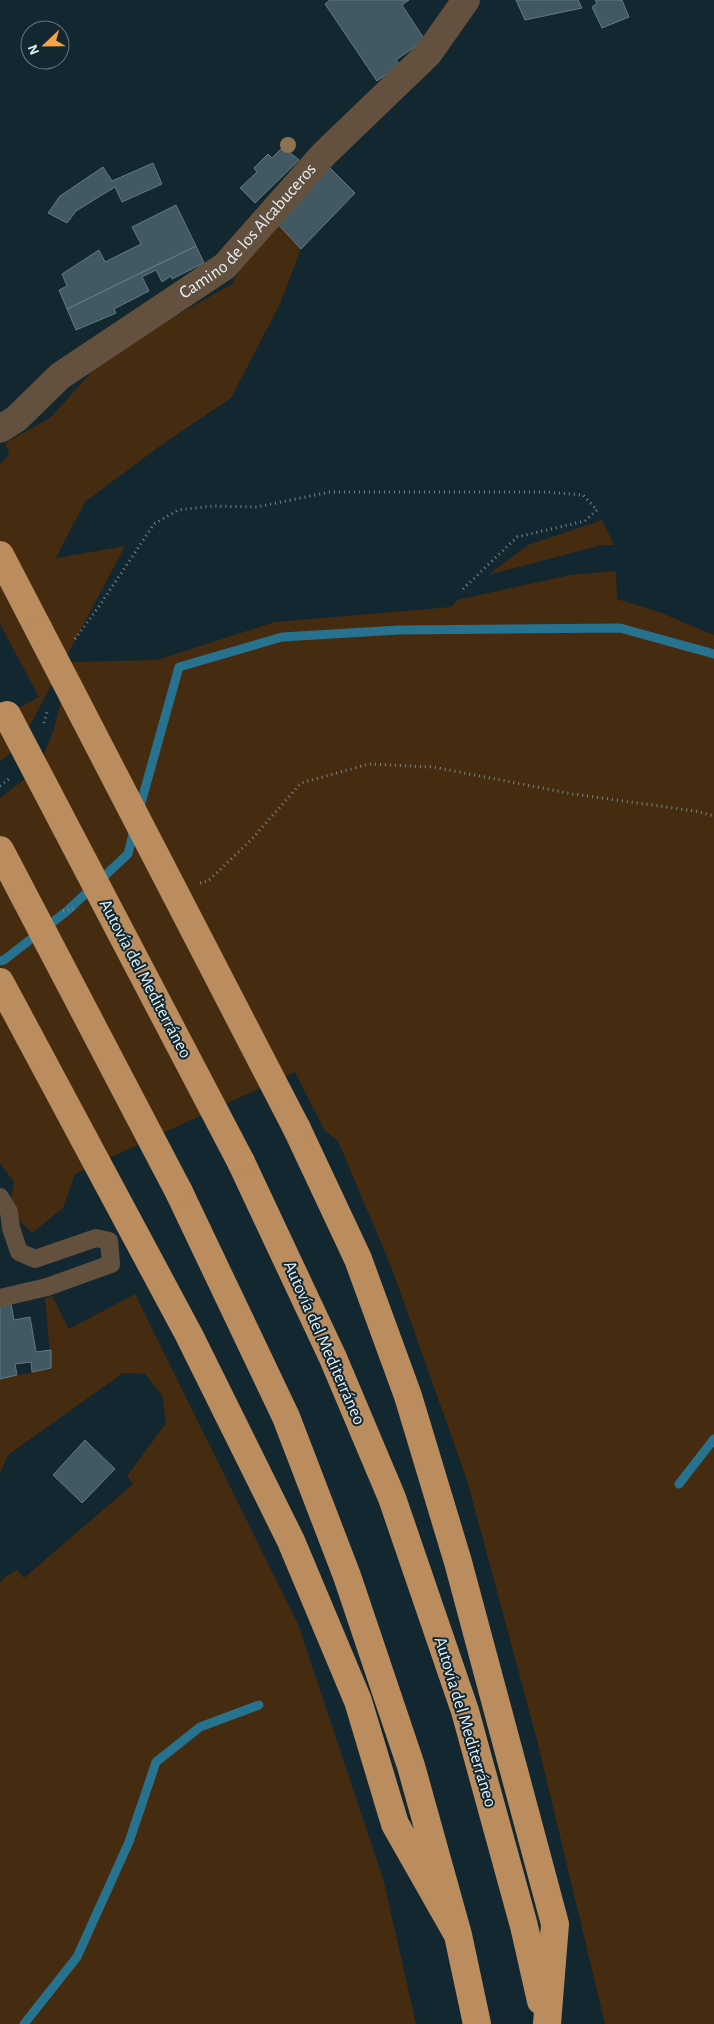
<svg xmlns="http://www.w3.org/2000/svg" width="714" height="2024" font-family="'Alegreya Sans',sans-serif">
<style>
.green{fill:#452b0f}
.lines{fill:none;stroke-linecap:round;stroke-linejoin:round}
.stream{stroke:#26728f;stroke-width:9}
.building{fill:#425863;stroke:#637a85}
.path{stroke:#77888f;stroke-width:3;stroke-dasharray:1 4;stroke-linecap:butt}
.lane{stroke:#63503e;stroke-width:18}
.street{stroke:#63503e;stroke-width:28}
.highway{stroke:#bb8c5d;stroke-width:28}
.highway-bridge{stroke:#bb8c5d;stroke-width:28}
.tree{fill:#8e7251}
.labels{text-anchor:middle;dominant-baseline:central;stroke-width:4;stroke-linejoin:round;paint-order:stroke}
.street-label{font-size:18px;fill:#e4f1f7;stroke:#122730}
</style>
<rect width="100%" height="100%" fill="#122730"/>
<!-- green -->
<path class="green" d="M276,222L301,249L280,304L231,398L160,446L85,502L56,558L125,546L18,748L0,761V718L39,697L0,624V465L9,454L5,443L50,418L107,355L232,284L248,252Z
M602,520L614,545H602L488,575L528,545Z
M616,571L617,599L659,612L714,635V2024H605L537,1740L467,1480L392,1269L338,1141L325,1131L295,1072L75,1174L63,1208L32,1233C11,1213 8,1211 14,1182L0,1163V798L38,769L54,729L71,662L157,660L275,622L451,607L457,600L570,575Z
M135,1294L298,1624L384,1882L416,2024H0V1583L5,1577L17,1570L24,1578L133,1484L127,1476L166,1423L162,1395L145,1374L123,1373L8,1455L0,1474V1379L51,1368L45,1298L52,1296L69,1329Z"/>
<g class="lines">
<!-- stream -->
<path class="stream" d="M139,810L179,667L282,637L399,630L620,628L714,654
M0,961L4,960L67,911L128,854L134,830
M679,1484L714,1439
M24,2024L77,1957L129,1842L156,1762L200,1727L259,1705"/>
</g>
<!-- building -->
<path class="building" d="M330,0H409L402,5L425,40L396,60L400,65L377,81L325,4Z
M516,0H578L582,8L525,20Z
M595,0H622L629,17L602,28L592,7L597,3Z
M283,147L299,160L255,203L240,188L257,172L254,168L268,154L272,158Z
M153,163L162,184L122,202L115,187L76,211L67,223L48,213L60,196L103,167L112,181Z
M329,167L355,193L301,249L276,222Z
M176,205L196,246L67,309L59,290L67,286L62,274L99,250L105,262L141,244L132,227Z
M196,246L204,263L172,279L171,276L162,282L156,270L142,277L149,291L114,309L116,313L114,314L76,330L67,309Z
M11,1304L14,1320L30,1317L36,1352L51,1350V1368L32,1372L31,1362L15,1364L17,1375L0,1379V1305Z
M85,1440L115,1469L82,1503L53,1475Z"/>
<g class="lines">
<!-- path -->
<path class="path" d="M75,639L100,605L154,524L178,510L213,506L257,507L330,492H546L583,495L597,510L585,521L517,537L463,589
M44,723L48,709
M0,786L9,779
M200,883L208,881L251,840L301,783L369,764L433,767L573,794L695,811L714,816
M63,911L77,909"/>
<!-- lane -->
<path class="lane" d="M0,1197L9,1212L11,1228L19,1252L35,1259L96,1238L109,1241L111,1264L47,1287L0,1298"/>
<!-- street -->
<path class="street" id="s1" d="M0,429L16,419L60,376L225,266L324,154L428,54L466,0"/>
<!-- highway -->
<path class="highway" d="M0,555L39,630
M0,982L189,1335L291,1541L358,1701L395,1824L458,1935
M297,1129L358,1259L408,1396L458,1562L555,1924L547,2024
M241,1162L333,1358L392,1498L465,1711L524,1926L541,2001
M179,1192L286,1417L347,1576L411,1766L458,1935L477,2024"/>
<!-- highway-bridge -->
<path class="highway-bridge" d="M39,630L297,1129
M7,715L241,1162
M0,850L179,1192"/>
</g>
<!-- trees -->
<circle class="tree" cx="288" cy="145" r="8"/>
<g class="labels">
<!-- street labels -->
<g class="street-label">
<text stroke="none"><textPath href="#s1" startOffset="319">Camino de los Alcabuceros</textPath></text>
<text transform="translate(145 979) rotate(62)">Autovía del Mediterráneo</text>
<text transform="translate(324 1343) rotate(66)">Autovía del Mediterráneo</text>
<text transform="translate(465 1722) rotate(73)">Autovía del Mediterráneo</text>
</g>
</g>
<!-- north arrow -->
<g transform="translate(45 45) rotate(248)"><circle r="24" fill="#122730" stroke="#667880"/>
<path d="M0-4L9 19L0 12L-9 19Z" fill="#f5a246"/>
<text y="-8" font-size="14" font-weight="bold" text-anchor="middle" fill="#e4f1f7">N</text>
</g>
</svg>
